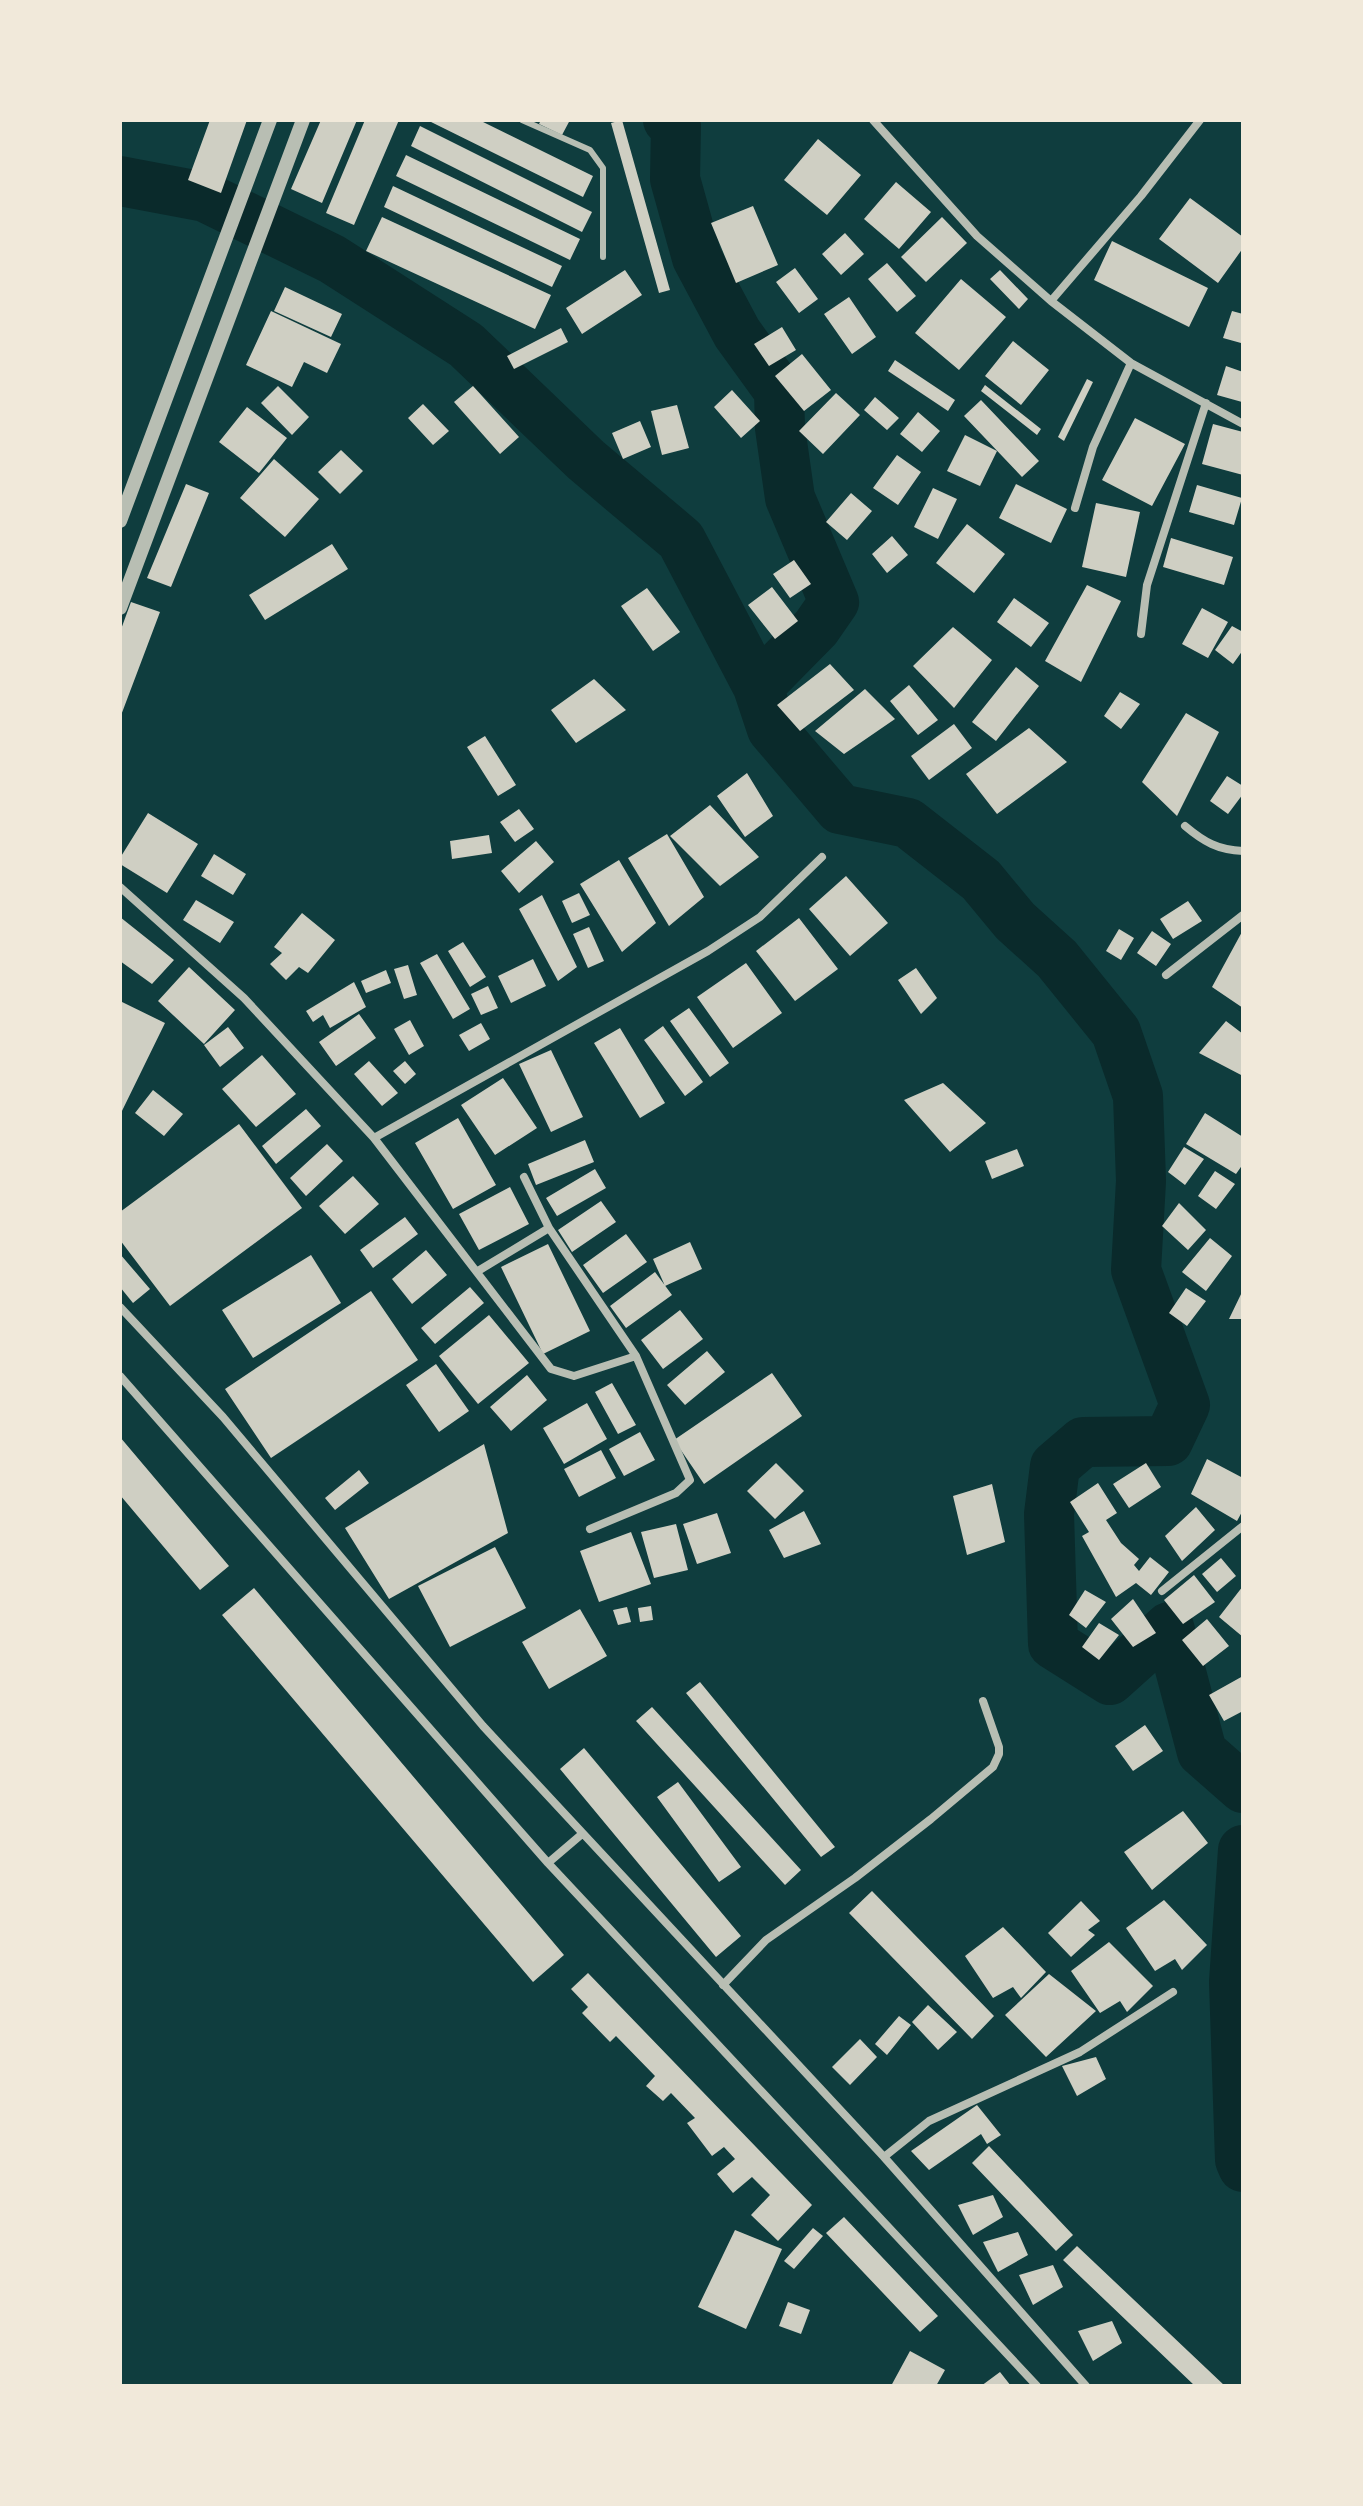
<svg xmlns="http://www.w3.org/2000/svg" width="1363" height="2506" font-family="'Sofia Sans Condensed',sans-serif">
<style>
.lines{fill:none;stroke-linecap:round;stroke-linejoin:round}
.river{stroke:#0a2a2b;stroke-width:50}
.building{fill:#cfcfc3}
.service{stroke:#b8beb3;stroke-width:6}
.minor{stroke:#b8beb3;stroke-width:8}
.tertiary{stroke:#b8beb3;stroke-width:14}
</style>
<rect width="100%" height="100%" fill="#0f3d3e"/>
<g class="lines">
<!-- river -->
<path class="river" d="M668,120L676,125L675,179L697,258L737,333L779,391L780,428L790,498L834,602L816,628L758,687L772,729L840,809L908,823L981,880L1015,921L1057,959L1116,1032L1138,1096L1141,1181L1136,1270L1185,1405L1168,1441L1083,1442L1055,1466L1049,1514L1053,1644L1110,1680L1169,1627L1202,1752L1243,1788
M120,181L205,197L332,259L466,345L586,460L681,540L758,687
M1243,1850L1234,1982L1240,2160L1243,2167"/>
</g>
<!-- building -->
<path class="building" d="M210,120H247L221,193L188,180Z
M321,120H357L322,203L291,189Z
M365,120H399L354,225L326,213Z
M427,120H479L593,176L583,197Z
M541,120H570L562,135L539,124Z
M622,120L670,290L659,293L611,123Z
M420,126L592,212L582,232L411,146Z
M818,139L861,175L827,215L784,180Z
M406,155L580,239L570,260L396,176Z
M896,182L931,212L899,249L864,219Z
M393,186L562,266L552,287L384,207Z
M1190,198L1243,237V248L1218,283L1159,239Z
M753,206L778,265L736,283L711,223Z
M382,217L551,295L535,329L366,251Z
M942,217L967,243L926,282L901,257Z
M845,233L864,254L841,275L822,254Z
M1112,241L1208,288L1189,327L1094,280Z
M887,263L916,296L897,312L868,279Z
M795,268L818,299L799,313L776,282Z
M625,270L642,295L582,334L566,308Z
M1000,270L1028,299L1019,309L990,279Z
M961,279L1006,317L959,370L915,333Z
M285,287L342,314L331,337L274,311Z
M849,297L876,337L852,354L824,314Z
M271,311L341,344L327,373L304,362L292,387L246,365Z
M1232,311L1243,314L1241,343L1223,338Z
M782,327L796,350L769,366L754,344Z
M561,328L568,342L514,369L507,356Z
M1013,341L1049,370L1021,405L985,376Z
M802,354L831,390L804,411L775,376Z
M895,360L955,400L948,411L888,371Z
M1226,366L1243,372L1242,402L1217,395Z
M1087,379L1093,382L1064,441L1058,437Z
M985,385L1041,429L1037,435L981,391Z
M278,386L309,417L292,435L261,403Z
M473,386L519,437L500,454L454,402Z
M732,390L760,421L741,438L714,407Z
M836,393L860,415L823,454L799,431Z
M875,397L899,418L887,430L864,410Z
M981,400L1039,461L1022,477L964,416Z
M423,404L449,431L433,445L408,418Z
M677,405L689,448L662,455L651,411Z
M247,407L287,438L259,473L219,442Z
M918,412L940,431L922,452L900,434Z
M1135,418L1185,444L1152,506L1102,480Z
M640,421L651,447L623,459L612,433Z
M1213,424L1243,432V475L1202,464Z
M965,435L997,451L980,486L947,471Z
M341,450L363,471L340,494L318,472Z
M897,455L921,472L898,505L873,488Z
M274,459L319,499L285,537L240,498Z
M186,484L209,493L171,587L147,578Z
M1016,484L1067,509L1051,543L999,518Z
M1197,485L1242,498L1234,525L1189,512Z
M933,488L957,499L938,539L914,527Z
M851,493L872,511L847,540L826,522Z
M1096,503L1140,512L1126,577L1082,567Z
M967,524L1005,554L974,593L936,563Z
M892,536L908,555L887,573L872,554Z
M1171,538L1233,557L1224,585L1163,567Z
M332,544L348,569L265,620L249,595Z
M794,560L811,584L790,598L773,574Z
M1087,585L1121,601L1081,682L1045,661Z
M772,587L798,621L775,639L748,605Z
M647,588L680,632L653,651L621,606Z
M1014,598L1049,623L1031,647L997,622Z
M131,602L160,612L120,718V632Z
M1202,608L1228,622L1208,658L1182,644Z
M1232,626L1243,632V650L1233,664L1215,650Z
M953,627L992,660L954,708L913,666Z
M830,664L854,690L800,731L777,705Z
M1016,667L1039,686L996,741L972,722Z
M594,679L626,710L576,743L551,710Z
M909,685L938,720L918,735L890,701Z
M865,689L895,719L844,754L815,731Z
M1120,692L1140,704L1121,729L1104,716Z
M1186,713L1219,732L1177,816L1142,782Z
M954,724L972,748L929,780L911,756Z
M1029,728L1067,762L997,814L966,774Z
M485,736L516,785L498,796L467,747Z
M747,773L773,816L745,837L717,796Z
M1227,776L1243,786V794L1228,814L1210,801Z
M710,805L759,857L720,886L670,836Z
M519,809L534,829L515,842L500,822Z
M148,813L198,844L167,893L120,864V858Z
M667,834L704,897L669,926L628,858Z
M489,835L492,853L452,859L450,841Z
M536,841L554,862L519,893L501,871Z
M214,854L246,874L233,895L201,876Z
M619,860L656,923L622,952L580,884Z
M846,876L888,923L850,956L809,909Z
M579,893L590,915L572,923L562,901Z
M542,895L577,967L558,981L519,909Z
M196,900L234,922L220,943L183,920Z
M1188,901L1202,921L1173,939L1160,919Z
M302,913L335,940L308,973L299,967L286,980L270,964L282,953L274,947Z
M120,917L174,960L152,984L120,961Z
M799,918L838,969L795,1001L756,951Z
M589,927L604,961L588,968L573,934Z
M1119,929L1134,938L1121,960L1106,951Z
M1243,930V1008L1212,987Z
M1152,931L1171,944L1156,966L1137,953Z
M463,942L486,977L470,987L448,951Z
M437,954L470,1009L453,1019L420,963Z
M533,959L546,986L511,1003L498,976Z
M746,963L782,1013L733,1048L697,997Z
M408,965L417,995L404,999L394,969Z
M189,967L235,1010L204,1044L158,1001Z
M916,968L937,998L921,1014L898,980Z
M386,970L391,983L366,993L361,981Z
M354,982L366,1007L330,1028L323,1015L313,1022L306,1011Z
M488,986L498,1008L481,1015L471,994Z
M120,1001L165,1023L120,1115Z
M689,1008L729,1063L710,1077L670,1021Z
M359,1014L376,1038L336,1066L319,1042Z
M410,1020L424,1046L409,1055L394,1029Z
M1226,1021L1243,1034V1076L1199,1053Z
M481,1023L490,1039L469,1051L459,1035Z
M663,1026L703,1082L685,1096L644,1040Z
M228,1027L244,1048L220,1067L204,1045Z
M620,1028L665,1103L640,1118L594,1043Z
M551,1050L583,1117L551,1132L519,1064Z
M262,1055L296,1094L256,1127L222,1089Z
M369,1061L398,1093L382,1106L354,1074Z
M405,1061L416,1074L405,1084L393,1071Z
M503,1078L537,1128L495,1155L461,1105Z
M943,1083L986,1123L950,1152L904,1100Z
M153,1090L183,1114L164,1136L135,1113Z
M306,1109L321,1126L276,1164L262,1146Z
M1205,1113L1243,1137V1164L1236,1174L1186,1144Z
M458,1118L496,1185L453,1209L415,1143Z
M239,1124L302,1208L170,1306L120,1240V1212Z
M585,1140L594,1162L536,1185L528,1164Z
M327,1144L343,1161L306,1196L290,1178Z
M1184,1147L1204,1159L1185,1185L1168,1172Z
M1017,1149L1024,1166L992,1179L985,1161Z
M595,1169L606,1188L557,1216L546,1198Z
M1215,1171L1235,1184L1216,1209L1198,1196Z
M353,1176L379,1204L345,1234L319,1206Z
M510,1187L529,1224L479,1250L459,1214Z
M601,1201L616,1222L572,1252L558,1230Z
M1179,1203L1206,1230L1188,1250L1162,1226Z
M405,1217L418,1234L373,1268L360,1250Z
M626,1234L647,1262L603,1293L583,1265Z
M1210,1238L1232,1256L1206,1291L1182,1272Z
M690,1242L702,1269L665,1286L653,1259Z
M548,1244L590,1331L543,1354L501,1267Z
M426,1250L447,1275L412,1304L392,1279Z
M120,1254L150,1289L133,1303L120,1287Z
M311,1255L341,1303L253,1358L222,1310Z
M655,1272L672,1295L626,1328L610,1306Z
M470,1287L484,1303L435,1344L421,1328Z
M1186,1288L1206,1301L1187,1326L1169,1313Z
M1243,1290V1319H1229Z
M371,1291L418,1360L271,1458L225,1389Z
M680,1310L703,1339L663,1369L641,1340Z
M489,1315L529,1363L478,1404L439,1356Z
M707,1351L725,1372L685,1405L667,1385Z
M436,1364L469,1411L439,1432L406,1385Z
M772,1373L802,1416L704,1484L674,1440Z
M527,1375L547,1400L511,1431L490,1407Z
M612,1383L636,1425L618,1434L595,1392Z
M587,1403L607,1439L564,1464L543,1428Z
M640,1432L655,1460L624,1476L609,1449Z
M120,1437L229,1566L200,1590L120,1495Z
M484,1444L508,1533L389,1599L345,1528Z
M601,1450L616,1478L579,1497L564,1469Z
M1207,1459L1243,1478V1510L1237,1521L1191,1494Z
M776,1463L804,1491L775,1519L747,1491Z
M1146,1463L1161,1487L1129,1508L1113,1484Z
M359,1470L369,1483L335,1510L325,1498Z
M1098,1483L1117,1513L1106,1520L1121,1543L1139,1559L1134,1565L1139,1571L1150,1557L1169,1572L1151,1595L1136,1583L1116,1597L1082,1536L1089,1532L1070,1502Z
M992,1484L1005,1542L967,1555L953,1496Z
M1196,1507L1215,1530L1182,1561L1165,1536Z
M804,1511L821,1544L784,1558L769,1530Z
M717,1513L731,1553L697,1564L683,1524Z
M676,1524L688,1570L654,1578L641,1532Z
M631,1532L651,1584L599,1602L580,1551Z
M495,1547L526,1608L450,1647L418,1586Z
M1221,1558L1236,1576L1217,1592L1202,1574Z
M1194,1575L1215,1602L1183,1624L1164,1600Z
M1243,1586V1637L1219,1617Z
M254,1588L564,1955L533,1982L222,1615Z
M1085,1590L1106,1602L1086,1628L1069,1615Z
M1133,1599L1156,1633L1133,1647L1111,1619Z
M651,1606L653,1620L640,1622L638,1608Z
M627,1607L631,1622L618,1625L613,1610Z
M580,1609L607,1656L549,1689L522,1642Z
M1207,1619L1229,1646L1203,1666L1182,1640Z
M1099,1623L1119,1635L1099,1660L1082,1647Z
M1243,1676V1711L1224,1721L1209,1695Z
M700,1682L835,1847L821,1857L686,1693Z
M652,1707L801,1870L785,1885L636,1721Z
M1145,1725L1163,1751L1133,1771L1115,1746Z
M584,1748L741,1936L716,1957L560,1769Z
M678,1782L741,1867L719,1882L657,1797Z
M1183,1811L1208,1843L1152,1890L1124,1852Z
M872,1891L994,2016L972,2039L849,1913Z
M1164,1900L1207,1945L1182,1970L1175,1959L1155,1971L1126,1928Z
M1081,1901L1100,1921L1088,1930L1095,1935L1071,1957L1048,1933Z
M1003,1927L1046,1972L1021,1998L1013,1987L993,1998L965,1956Z
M1109,1942L1153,1986L1127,2012L1120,2001L1100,2013L1071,1971Z
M588,1973L812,2205L778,2241L751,2215L770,2195L752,2177L733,2193L717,2174L735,2159L724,2147L712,2156L687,2123L695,2118L671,2093L663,2101L646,2086L655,2076L616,2036L610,2042L582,2013L588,2007L571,1989Z
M1049,1974L1096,2011L1046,2057L1005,2015Z
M928,2005L957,2032L938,2050L912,2022Z
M899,2016L911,2025L887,2055L875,2044Z
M860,2039L877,2057L850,2085L832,2067Z
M1096,2057L1106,2079L1077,2096L1062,2066Z
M977,2105L1001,2135L987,2144L981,2134L929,2170L911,2151Z
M989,2146L1073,2235L1056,2251L972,2163Z
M993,2195L1003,2217L973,2235L958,2205Z
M844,2217L938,2316L920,2332L826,2233Z
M813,2228L823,2236L794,2269L784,2261Z
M735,2230L782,2249L746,2329L698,2307Z
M1018,2232L1028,2255L998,2272L983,2242Z
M1077,2246L1225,2386H1195L1063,2260Z
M1053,2265L1063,2287L1033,2305L1019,2275Z
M788,2302L810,2310L801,2334L779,2326Z
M1112,2321L1122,2343L1093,2361L1078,2331Z
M910,2351L945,2370L936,2386H891Z
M1000,2372L1011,2386H981Z"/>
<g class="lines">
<!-- service -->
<path class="service" d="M522,120L590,150L603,168V257"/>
<!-- minor -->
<path class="minor" d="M873,120L977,236L1051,301L1131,363L1243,424
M1051,301L1141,196L1200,120
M1075,508L1093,447L1131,363
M1141,634L1147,585L1206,403
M1185,826C1204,842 1218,850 1243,851
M120,887L244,998L374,1138L708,951L760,917L822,857
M1166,975L1243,915
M374,1138L551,1369L574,1376L636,1356L690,1480L676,1493L590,1529
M524,1177L549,1228L636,1356
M478,1271L549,1228
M120,1307L223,1417L483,1726L884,2157L1086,2386
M120,1376L548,1863L1037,2386
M1162,1591L1243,1526
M548,1863L582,1834
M723,1985L766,1940L855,1878L931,1819L993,1767L999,1754V1747L983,1701
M884,2157L929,2121L1080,2052L1173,1992"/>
<!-- tertiary -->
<path class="tertiary" d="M120,521L270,120
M120,608L303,120"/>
</g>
<!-- border -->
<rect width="1363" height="2506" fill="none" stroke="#f1e9da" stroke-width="244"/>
</svg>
